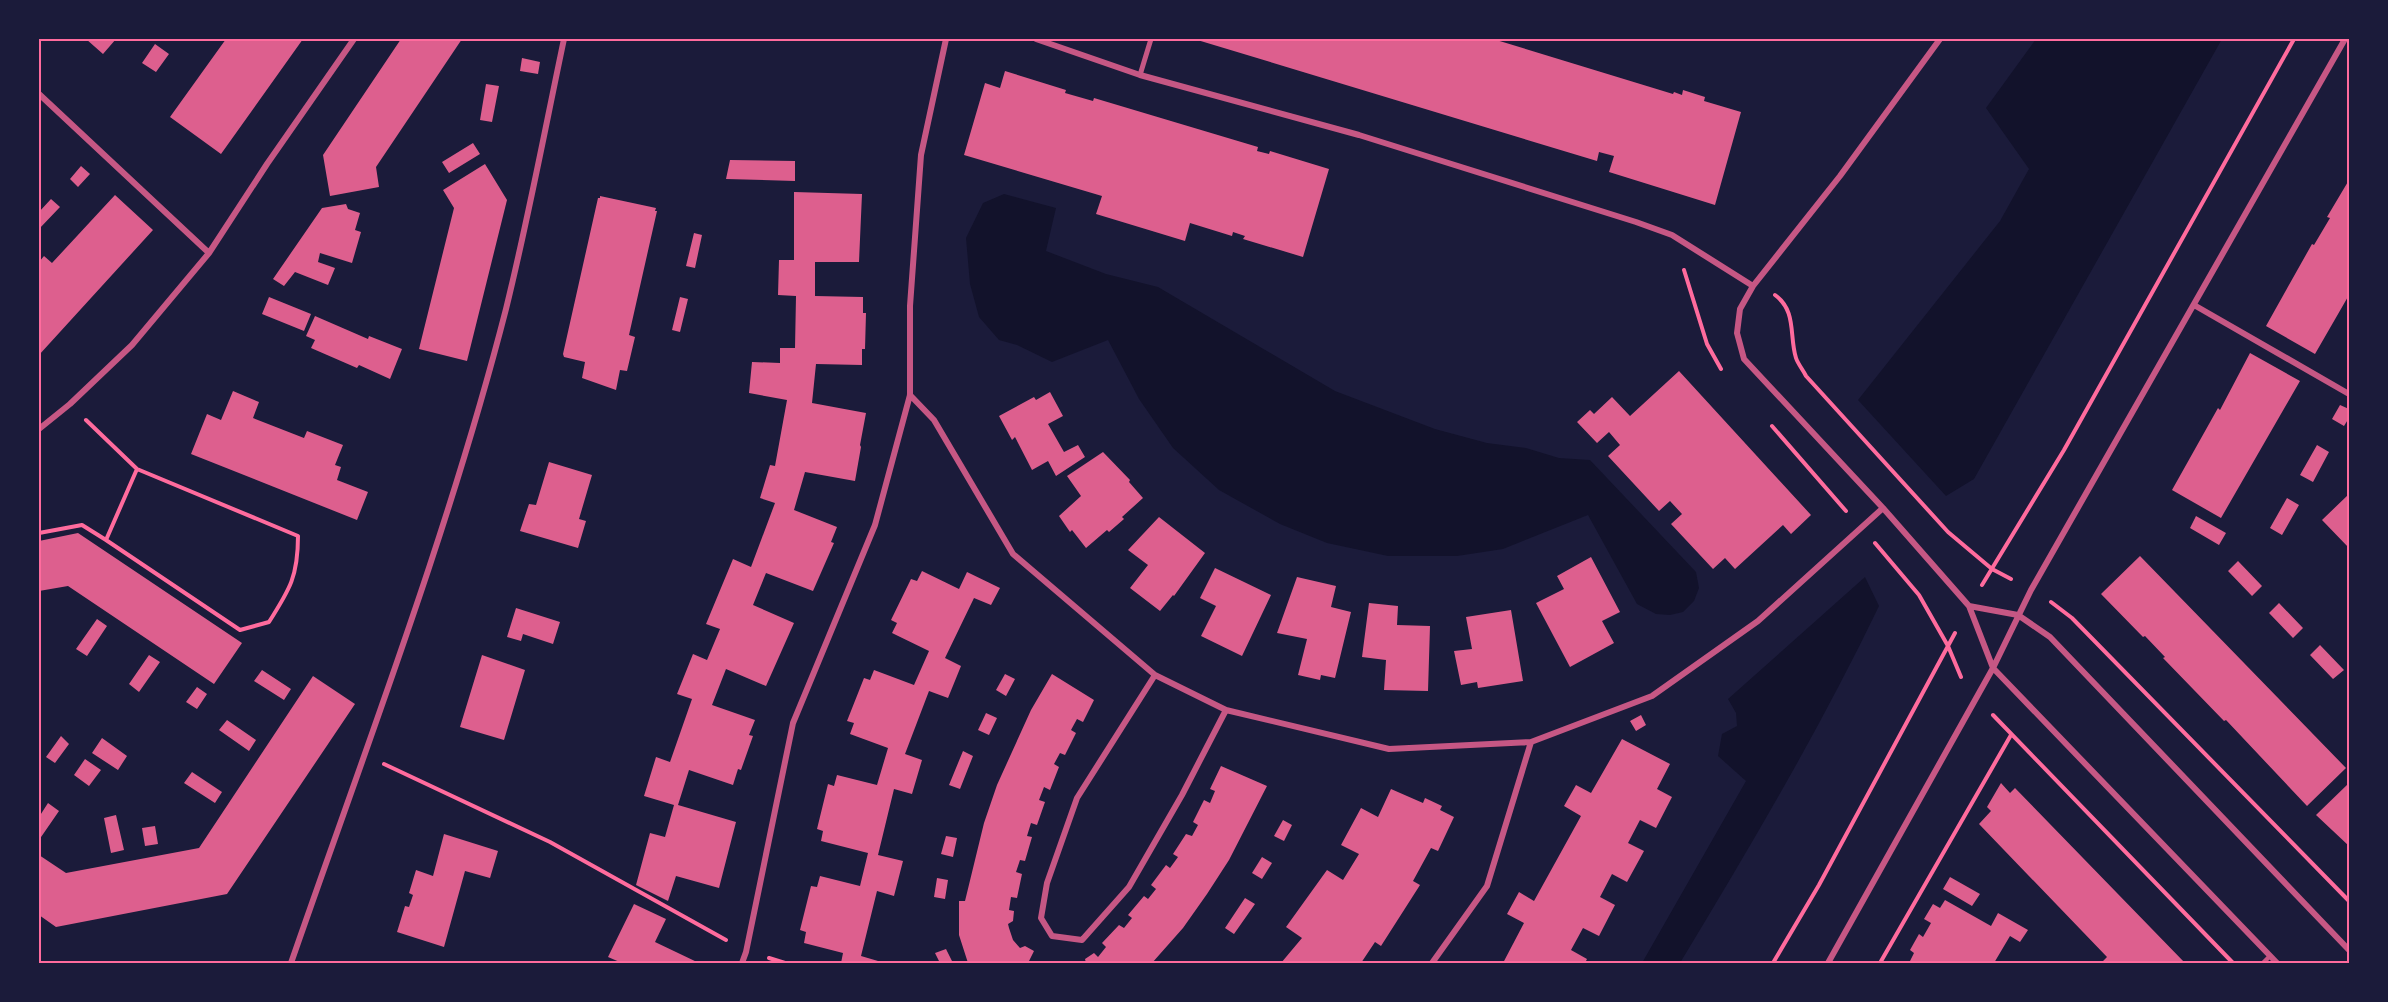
<svg xmlns="http://www.w3.org/2000/svg" width="2388" height="1002" font-family="'Exo 2',sans-serif">
<style>
.water{fill:#12122b}
.building{fill:#dd5f8e}
.lines{fill:none;stroke-linecap:round;stroke-linejoin:round}
.path{stroke:#ff6b9d;stroke-width:4}
.service{stroke:#c65784;stroke-width:4.5}
.pedestrian{stroke:#c65784;stroke-width:5}
.minor{stroke:#c65784;stroke-width:6}
.neatline{fill:none;stroke:#ff6b9d;stroke-width:2}
</style>
<rect width="100%" height="100%" fill="#1b1b3a"/>
<!-- water -->
<path class="water" d="M2036,39H2222L1974,479L1946,496L1858,400L2000,221L2029,169L1986,108Z
M1004,194L1056,208L1046,251L1106,274L1158,287L1335,391L1435,429L1487,443L1526,448L1559,458L1590,460L1696,572L1699,588L1694,601L1683,612L1670,615L1656,614L1637,604L1588,515L1503,549L1457,556H1388L1327,543L1280,524L1219,490L1173,448L1139,399L1108,340L1052,362L1017,345L999,340L979,317L970,284L966,238L983,203Z
M1865,577L1879,606C1820,729 1750,847 1680,963H1642L1746,781L1718,756L1722,734L1737,726L1736,713L1728,699Z"/>
<!-- building -->
<path class="building" d="M86,39H116L103,54Z
M226,39H303L221,154L170,117Z
M401,39H462L376,167L379,187L330,196L323,155Z
M1194,39H1493L1673,94L1674,92L1682,95L1683,90L1705,97L1704,101L1741,112L1715,205L1609,172L1614,156L1599,152L1597,161Z
M155,44L169,54L156,72L142,63Z
M522,58L540,62L538,74L520,71Z
M1005,71L1066,90L1065,93L1093,101L1094,98L1258,147L1257,151L1269,154L1270,151L1329,169L1303,257L1243,239L1245,236L1233,232L1232,236L1190,223L1185,241L1096,214L1102,196L964,155L985,83L1000,88Z
M486,84L499,86L492,122L480,120Z
M473,143L480,154L449,173L442,162Z
M730,160L795,161V181L726,179Z
M485,164L507,200L467,361L419,349L454,208L443,190Z
M81,166L90,174L78,187L70,179Z
M2349,180V295L2315,354L2266,326L2312,244L2314,245L2330,218L2327,217Z
M794,192L862,194L859,262H815V296L863,297V313H866L865,349H862V365L816,364L812,403L866,413L860,445L861,447L855,481L805,472L794,510L837,527L831,542L834,543L813,591L766,573L753,605L794,623L766,686L726,669L712,705L755,720L749,735L753,736L741,770L738,769L733,785L689,770L678,805L736,822L719,888L676,876L668,901L636,885L650,833L665,837L674,805L644,796L656,757L670,762L692,699L677,694L693,654L707,660L720,629L706,624L733,559L751,567L775,503L760,498L770,465L775,466L787,400L749,393L752,362L780,363V348H795L796,296L778,295L779,260H794Z
M115,195L153,230L39,355V262L44,256L52,263Z
M600,196L656,208L655,211H657L629,335L635,337L627,371L620,370L616,390L582,378L585,362L564,357L563,354L598,198H600Z
M51,199L60,207L39,229V212Z
M346,204L348,209L360,213L355,230L361,232L352,263L320,253L318,262L335,268L328,285L295,272L284,286L273,279L322,208Z
M694,233L702,235L695,268L686,266Z
M269,297L311,314L304,331L262,314Z
M680,297L688,299L680,332L672,330Z
M315,316L368,339L369,336L402,349L390,379L359,365L357,368L311,348L315,340L306,336Z
M2250,353L2300,381L2221,518L2172,490L2218,408L2220,410Z
M1679,371L1811,515L1791,534L1783,525L1735,569L1725,558L1713,569L1671,524L1682,514L1670,501L1659,511L1608,456L1620,445L1609,432L1597,443L1577,422L1590,410L1594,414L1612,397L1630,416Z
M233,391L259,402L253,418L304,438L307,431L343,445L335,465L341,467L337,480L368,492L357,520L191,454L207,414L221,420Z
M1050,392L1063,416L1048,424L1064,452L1078,445L1085,457L1056,476L1048,461L1032,470L1015,437L1012,440L999,416L1034,397L1036,400Z
M2340,405L2349,409V418L2344,426L2332,419Z
M2317,445L2329,452L2313,482L2300,475Z
M1103,452L1130,480L1129,482L1143,498L1122,517L1124,519L1109,532L1107,530L1086,548L1072,530L1070,532L1059,516L1081,496L1067,476Z
M549,462L592,475L579,519L586,521L578,548L520,531L529,504L536,505Z
M2349,494V548L2322,520Z
M2287,498L2299,505L2282,535L2270,528Z
M2196,516L2226,533L2219,545L2190,528Z
M1159,517L1205,553L1174,596L1173,595L1160,611L1130,588L1148,565L1128,550Z
M78,533L242,643L214,684L68,586L39,591V541Z
M2140,556L2346,768L2307,806L2226,720L2224,721L2163,658L2165,657L2145,636L2143,637L2101,594Z
M1591,557L1620,612L1602,621L1614,643L1570,667L1536,603L1564,589L1557,576Z
M2238,561L2262,586L2252,596L2228,571Z
M1215,568L1271,595L1242,656L1201,636L1216,606L1200,598Z
M922,571L959,589L967,572L1000,588L991,605L974,598L945,658L961,666L948,698L929,691L905,754L922,760L912,794L894,789L878,855L903,861L894,896L877,891L861,956L878,961V963H841L843,953L804,943L806,932L800,930L811,886L817,887L820,876L860,886L868,853L821,841L823,831L817,829L828,784L834,786L837,775L877,785L888,748L850,734L854,723L847,721L864,678L870,680L874,670L914,685L929,651L892,633L897,623L891,620L911,579L917,581Z
M1297,577L1336,586L1331,607L1351,612L1335,678L1321,675L1320,680L1298,675L1307,639L1277,633Z
M1369,603L1398,606L1397,625L1430,626L1428,691L1384,690L1386,660L1362,657Z
M2279,603L2303,628L2293,638L2269,613Z
M516,608L560,622L553,644L523,634L521,641L507,637Z
M1511,610L1523,681L1478,688L1477,682L1461,685L1454,651L1472,649L1466,617Z
M97,619L107,626L87,656L76,649Z
M2320,645L2344,670L2333,679L2310,655Z
M149,655L160,662L139,692L129,684Z
M482,655L525,670L504,740L460,727Z
M262,670L291,689L284,700L254,681Z
M1005,674L1015,679L1006,696L996,690Z
M1052,674L1094,700L1083,722L1077,719L1071,730L1076,733L1065,755L1060,753L1054,764L1059,767L1050,790L1044,787L1039,800L1045,802L1037,825L1031,823L1027,836L1032,837L1025,861L1020,860L1016,872L1022,874L1017,898L1011,897L1009,910L1014,911L1013,921L1008,924L1009,928L1013,940L1020,948L1025,946L1034,951L1028,963H968L959,935V901H965L984,823L997,785L1031,710Z
M313,676L355,704L227,894L56,927L39,915V855L66,873L199,848Z
M197,687L207,694L197,709L186,702Z
M986,713L997,718L989,735L978,730Z
M1641,715L1646,725L1636,731L1630,721Z
M227,720L256,740L249,751L219,730Z
M61,736L69,744L55,763L46,757Z
M102,738L127,756L118,770L92,753Z
M1622,739L1670,764L1657,789L1672,797L1656,828L1640,820L1628,843L1644,851L1627,882L1612,874L1600,897L1615,905L1599,936L1583,928L1571,950L1587,959L1585,963H1503L1524,923L1507,914L1519,892L1534,901L1581,816L1564,806L1576,785L1591,793Z
M963,751L973,756L960,789L949,785Z
M85,759L101,770L89,786L74,775Z
M1221,766L1267,786L1229,860L1207,894L1183,928L1152,963H1086L1085,959L1094,953L1098,957L1106,947L1102,943L1119,925L1124,928L1132,918L1128,915L1144,896L1148,899L1156,889L1151,885L1166,865L1170,868L1178,857L1173,854L1186,834L1192,836L1198,825L1193,822L1204,800L1210,803L1215,791L1210,789Z
M192,772L222,792L215,803L184,783Z
M2001,783L2010,793L2015,788L2185,963H2101L2107,957L1979,824L1991,811L1987,807Z
M2349,783V846L2316,815Z
M1391,789L1423,803L1425,798L1442,806L1440,810L1454,817L1438,851L1431,848L1413,881L1420,885L1381,946L1375,942L1361,963H1281L1302,938L1286,927L1327,870L1343,880L1359,854L1341,845L1361,808L1378,817Z
M48,803L59,811L39,840V817Z
M116,815L124,850L111,853L104,818Z
M1283,820L1292,825L1284,841L1274,836Z
M155,826L158,844L145,846L142,828Z
M444,834L498,851L490,878L465,871L444,947L397,932L405,906L409,907L413,895L409,893L416,870L433,876Z
M946,836L957,838L953,857L941,854Z
M1262,857L1272,863L1262,879L1252,873Z
M1950,877L1980,894L1972,906L1943,889Z
M937,878L948,880L945,899L934,897Z
M1245,898L1255,904L1234,934L1225,928Z
M1945,900L1991,926L1998,913L2028,930L2020,942L2010,936L1994,963H1909L1914,953L1910,950L1919,934L1923,937L1931,923L1924,919L1933,904L1940,908Z
M634,904L666,919L655,942L699,963H622L608,957Z
M946,949L953,963H940L935,953Z"/>
<g class="lines">
<!-- path -->
<path class="path" d="M1684,270L1707,344L1721,369
M1775,295C1797,311 1789,336 1796,358C1798,364 1803,370 1806,376L1948,532L1992,569L2011,579
M86,420L137,469L298,536C298,576 290,589 269,622L240,630L106,540L137,469
M1772,426L1846,511
M39,533L82,525L106,540
M1875,543L1919,595L1948,646L1961,677
M1982,585L2064,450L2294,39
M2051,602L2072,618L2349,901
M1993,715L2233,963
M384,764L550,842L726,940
M769,958L785,963
M1773,963L1819,885L1955,633
M1880,963L2011,735"/>
<!-- service -->
<path class="service" d="M2263,963L2270,956"/>
<!-- pedestrian -->
<path class="pedestrian" d="M1140,75L1151,39"/>
<!-- minor -->
<path class="minor" d="M1036,39L1140,75L1359,135L1636,222L1672,235L1753,286
M1940,39L1840,176L1753,286L1740,309L1737,333L1744,359L1883,508L1969,606L1993,668L2277,963
M39,94L209,253
M2194,305L2349,394
M910,395L934,420L1013,554L1155,675L1226,710L1389,749L1531,742L1652,696L1758,621L1883,508
M39,429L70,404L132,345L209,253L267,164L354,39
M1969,606L2018,615L2050,637L2349,950
M1155,675L1077,798L1047,883L1041,918L1052,936L1082,940L1129,887L1182,795L1226,710
M291,963C366,747 449,531 506,309C528,220 545,129 564,39
M742,963L746,952L793,723L875,525L910,395V306L921,155L946,39
M1432,963L1487,886L1531,742
M1828,963L1993,668L2031,590L2345,39"/>
</g>
<!-- border -->
<rect width="2388" height="1002" fill="none" stroke="#1b1b3a" stroke-width="81"/>
<rect x="40" y="40" width="2308" height="922" class="neatline"/>
</svg>
